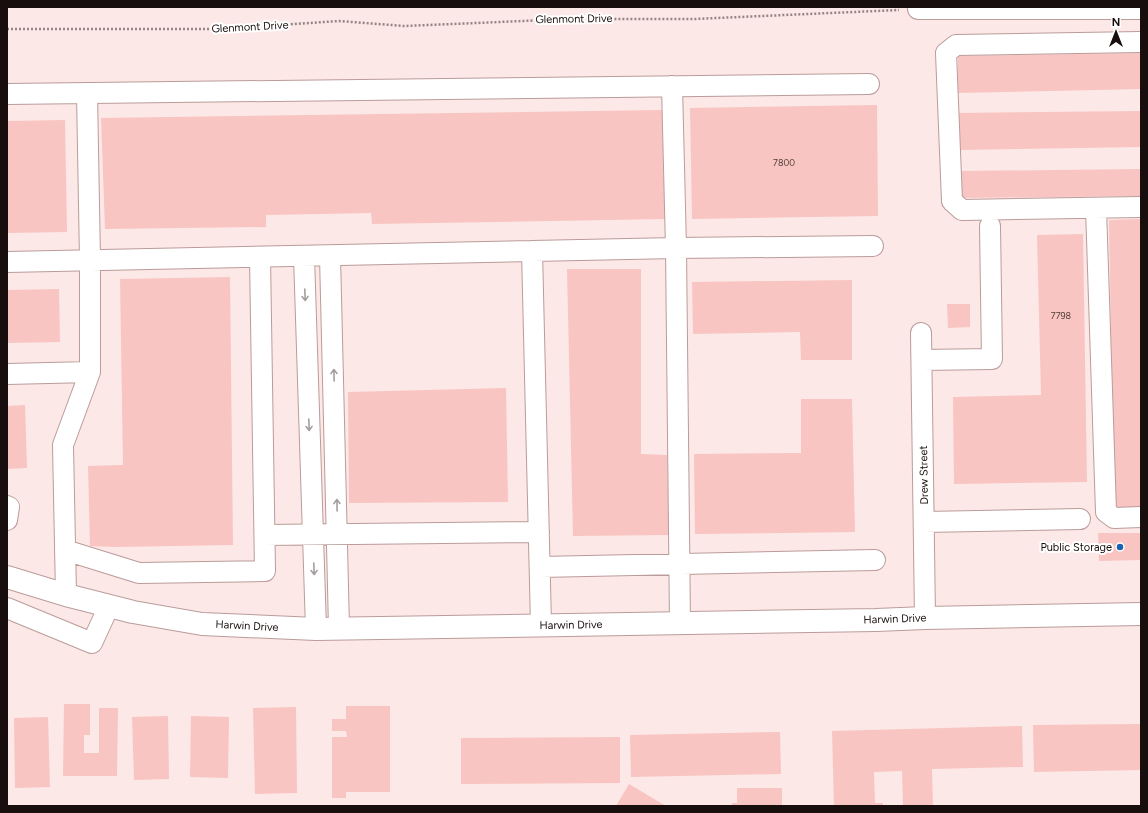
<svg xmlns="http://www.w3.org/2000/svg" width="1148" height="813" font-family="Figtree,sans-serif">
<style>
.building{fill:#f8c5c2}
.lines{fill:none;stroke-linecap:round;stroke-linejoin:round}
.minor-casing{stroke:#ba9c9a;stroke-width:22}
.major-casing{stroke:#ba9c9a;stroke-width:24}
.path{stroke:#948584;stroke-width:2.5;stroke-dasharray:2 2;stroke-linecap:butt}
.minor{stroke:#fff;stroke-width:20}
.major{stroke:#fff;stroke-width:22}
.oneway{stroke:#a39f9e}
.poi-dot{fill:#1b61b1;stroke:#fff;stroke-width:1.5}
.labels{text-anchor:middle;dominant-baseline:central;stroke-width:4;stroke-linejoin:round;paint-order:stroke}
.number-label{font-size:9px;fill:#503c3a}
.street-label{font-size:11px;fill:#180e0d;stroke:#fff}
.poi-label{font-size:11px;fill:#180e0d;stroke:#fff;text-anchor:end}
</style>
<rect width="100%" height="100%" fill="#fce8e7"/>
<!-- building -->
<path class="building" d="M1141,53V89L958,93V56Z
M877,105L878,216L692,219L690,108Z
M662,110L665,219L372,224L371,213L266,215V227L105,229L101,118Z
M1141,111V147L960,150L959,113Z
M65,120L67,232L7,233V121Z
M1141,169V196L961,198V171Z
M1141,219V509H1114L1109,220Z
M1083,234L1087,482L954,484L953,397L1041,395L1037,235Z
M567,269H641V454L667,455L669,535L573,536Z
M230,277L233,545L116,547L90,546L88,466L123,465L120,279Z
M852,280V360H801L800,332L693,334L692,282Z
M59,289L60,342L7,343V290Z
M947,304H970V327L948,328Z
M506,388L508,502L349,503L348,392Z
M801,399H852L855,532L695,534L694,454L801,453Z
M25,405L27,468L7,469V406Z
M1098,533H1141V560L1099,561Z
M64,704H90V735H84V753H99V708H118L117,776H63Z
M346,706H390V792H346V798H332V737H347L346,731H332V719H346Z
M296,707L297,793L255,794L253,708Z
M168,716L169,779L134,780L132,717Z
M191,716L229,717L228,778L190,777Z
M48,717L50,787L15,788L14,718Z
M1141,724V770L1034,772L1033,725Z
M1022,726L1023,767L932,769L933,806H903L902,771L874,772L875,803H883V806H834L832,731Z
M780,732L781,774L631,777L630,735Z
M620,737V783L461,784V738Z
M629,784L666,806H616Z
M737,788H782V806H732V803H737Z"/>
<g class="lines">
<defs>
<path id="minor" d="M918,7V9H1141
M1141,42L956,45L946,53L952,201L962,210L1141,207
M672,86L676,248L680,623
M7,94L869,84
M1096,208L1106,512L1114,518L1141,517
M532,251L541,625
M304,256L316,629
M330,256L339,628
M7,262L676,248L873,246
M921,333L925,618
M922,360L992,359L990,226
M7,374L90,372
M7,506L9,507L7,520
M924,522L1080,519
M265,535L539,532
M65,550L139,573L265,571L260,257
M540,567L875,560
M66,595L63,445L90,372V260L87,93
M7,608L92,643L109,606"/>
<path id="major" d="M7,577L66,595L133,612L202,624L316,629L876,620L925,618L1141,614"/>
</defs>
<!-- minor casing -->
<use href="#minor" class="minor-casing"/>
<!-- major casing -->
<use href="#major" class="major-casing"/>
<!-- path -->
<path class="path" d="M7,29H220L339,21L404,26L571,19H694L899,10"/>
<!-- minor -->
<use href="#minor" class="minor"/>
<!-- major -->
<use href="#major" class="major"/>
</g>
<!-- one-way arrows -->
<defs><path id="oneway-shaft" d="M-6 0H5M1.5-3L5.5 0L1.5 3" fill="none" stroke-width="1.6" stroke-linecap="round" stroke-linejoin="round"/></defs>
<g class="oneway">
<use href="#oneway-shaft" transform="translate(305 295) rotate(88)"/>
<use href="#oneway-shaft" transform="translate(334 375) rotate(-91)"/>
<use href="#oneway-shaft" transform="translate(309 425) rotate(88)"/>
<use href="#oneway-shaft" transform="translate(337 505) rotate(-91)"/>
<use href="#oneway-shaft" transform="translate(314 569) rotate(88)"/>
</g>
<!-- markers -->
<circle class="poi-dot" cx="1120" cy="547" r="4"/>
<g class="labels">
<!-- number labels -->
<g class="number-label">
<text x="784" y="162">7800</text>
<text x="1061" y="315">7798</text>
</g>
<!-- street labels -->
<g class="street-label">
<text transform="translate(574 19) rotate(-1)">Glenmont Drive</text>
<text transform="translate(250 27) rotate(-3)">Glenmont Drive</text>
<text transform="translate(924 475) rotate(-91)">Drew Street</text>
<text transform="translate(895 619) rotate(-2)">Harwin Drive</text>
<text transform="translate(571 625) rotate(-1)">Harwin Drive</text>
<text transform="translate(247 626) rotate(3)">Harwin Drive</text>
</g>
<!-- poi labels -->
<g class="poi-label">
<text x="1112" y="547">Public Storage</text>
</g>
</g>
<!-- border -->
<rect width="1148" height="813" fill="none" stroke="#180e0d" stroke-width="16"/>
<!-- north arrow -->
<g transform="translate(1116 32)" stroke="#ffffff" stroke-width="3" paint-order="stroke">
<path d="M0-3L7 15L0 10L-7 15Z" fill="#180e0d"/>
<text y="-6" font-size="11" font-weight="bold" text-anchor="middle" fill="#180e0d">N</text>
</g>
</svg>
